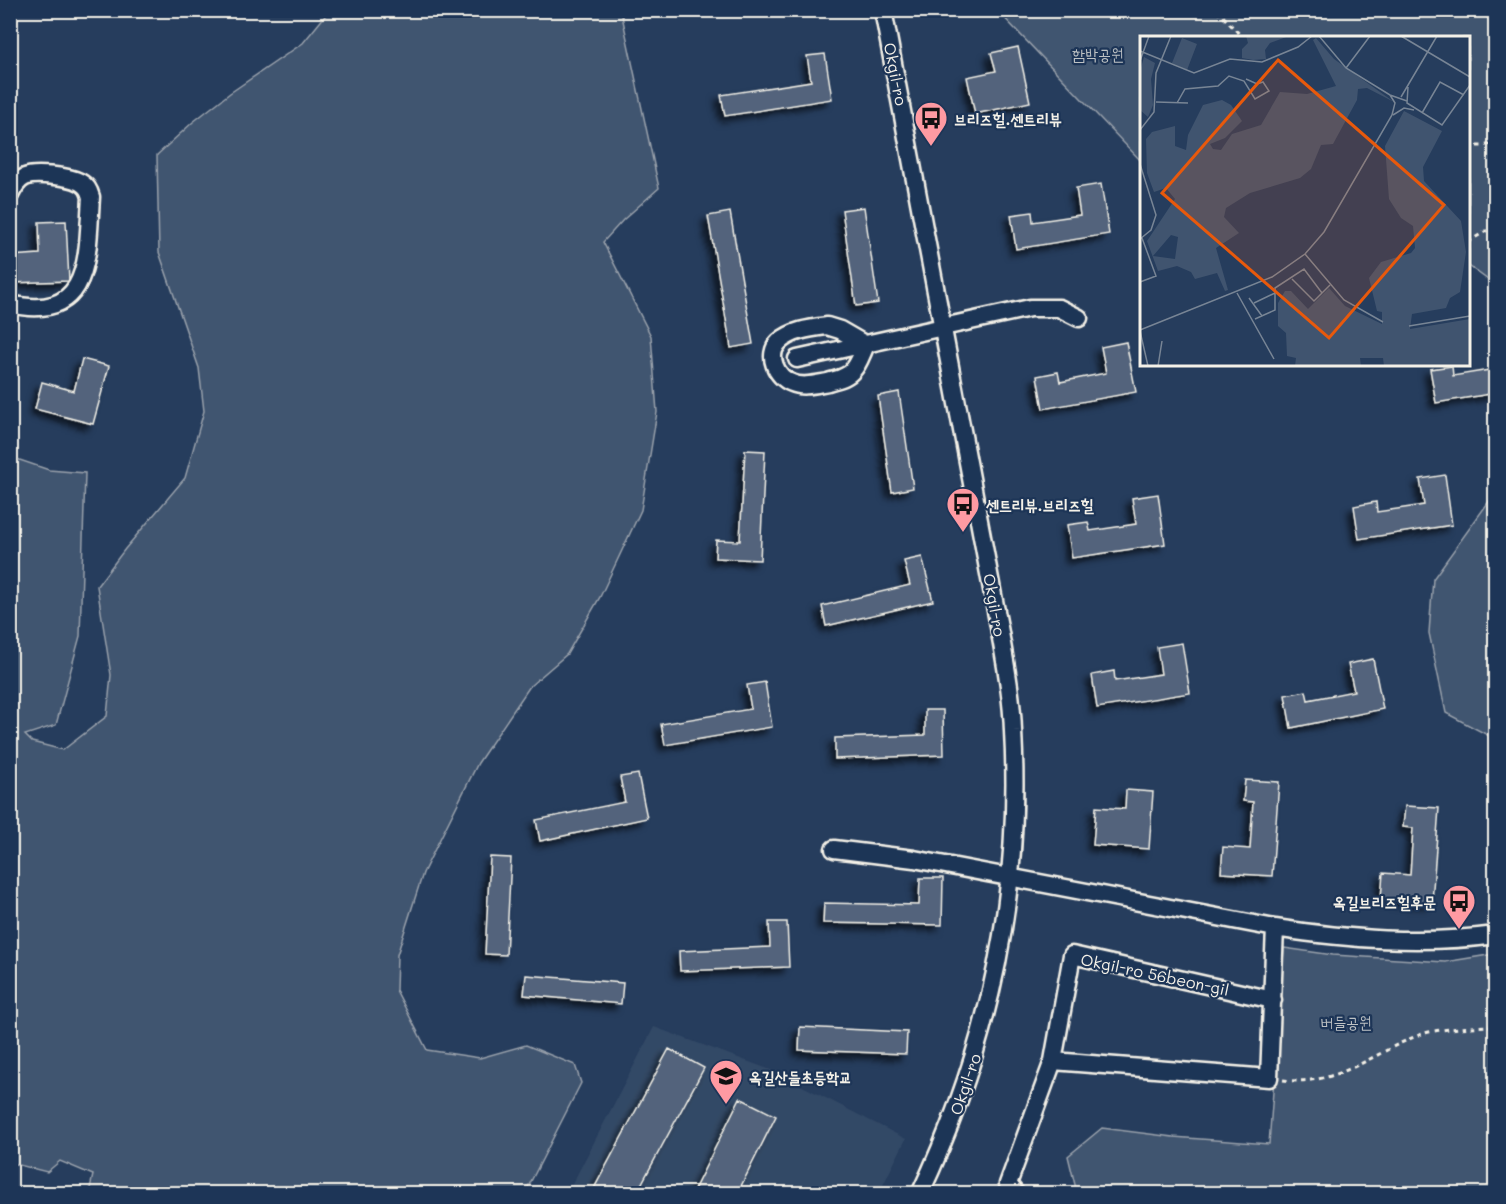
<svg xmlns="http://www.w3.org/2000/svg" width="1506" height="1204" font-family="Mali,'Poor Story',sans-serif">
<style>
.built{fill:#334966}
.green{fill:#40546f;stroke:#9aa2ac;stroke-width:1.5}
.building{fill:#52647b;stroke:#f4f1e8;stroke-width:1.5;filter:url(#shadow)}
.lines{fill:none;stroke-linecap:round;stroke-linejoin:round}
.minor-casing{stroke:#f4f1e8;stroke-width:21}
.path{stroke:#f4f1e8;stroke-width:3;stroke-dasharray:4.5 4.5;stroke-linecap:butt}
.minor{stroke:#1d3557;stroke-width:16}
.labels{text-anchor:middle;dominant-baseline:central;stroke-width:4.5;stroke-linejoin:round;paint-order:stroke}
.park-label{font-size:16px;fill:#bec2c4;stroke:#1d3557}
.street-label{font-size:16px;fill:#f4f1e8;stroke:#1d3557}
.poi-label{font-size:16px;font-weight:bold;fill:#f4f1e8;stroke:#1d3557;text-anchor:start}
.inset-road{fill:none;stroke:#788595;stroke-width:1.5}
.view{fill:#e8590c;fill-opacity:0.15;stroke:#e8590c;stroke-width:3}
.inset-edge{fill:none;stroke:#f4f1e8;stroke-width:3}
</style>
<defs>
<filter id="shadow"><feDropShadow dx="-5.5" dy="5.5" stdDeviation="3" flood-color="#0009"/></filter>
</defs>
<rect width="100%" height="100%" fill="#263d5d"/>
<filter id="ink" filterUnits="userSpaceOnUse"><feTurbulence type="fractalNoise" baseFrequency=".0167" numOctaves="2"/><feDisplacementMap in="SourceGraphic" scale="12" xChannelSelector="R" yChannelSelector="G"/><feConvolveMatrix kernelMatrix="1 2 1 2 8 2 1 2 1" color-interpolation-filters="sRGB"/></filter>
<g filter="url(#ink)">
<!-- built -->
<path class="built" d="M654,1027L771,1070L906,1139L879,1193L567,1194Z"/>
<!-- green -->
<path class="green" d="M329,11H621L659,188L623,220L603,242L651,336L657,412L641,510L600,597L567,654L530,686L478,763L423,873L397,955L396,990L427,1050L480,1058L526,1045L575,1065L581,1083L525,1193H89L93,1175L60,1161L47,1172L11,1163V457L49,470L85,473L80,636L56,725L25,735L32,742L63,750L107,716L111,675L97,586L125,549L185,478L204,411L199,368L159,252L157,155L193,122L230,93L303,43Z
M998,11H1495V285L1469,266L1468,38H1142L1141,161Z
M1495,493V739L1446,713L1429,633L1433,579Z
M1284,948L1333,955L1445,962L1495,954V1193H1077L1068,1156L1102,1128L1173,1137L1269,1144Z"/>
<!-- building -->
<path class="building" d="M1018,47L1030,102L975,114L967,77L996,71L991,53Z
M825,54L832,99L725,116L721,95L811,81L807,56Z
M1101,184L1109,234L1016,249L1011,215L1032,212L1033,222L1080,215L1076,188Z
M864,207L878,303L856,306L842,210Z
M730,212L753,344L731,348L708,216Z
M66,221L69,281L10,283V256L40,254L39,222Z
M1126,342L1136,392L1043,409L1037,376L1058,372L1060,382L1106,373L1101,347Z
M82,359L109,366L93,424L35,409L42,382L74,391Z
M1452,366L1453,376L1496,369V393L1436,403L1430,369Z
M899,392L913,488L892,492L878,396Z
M745,450L765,451L760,560L715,558L716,540L740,541Z
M1445,475L1452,525L1359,539L1354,506L1376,502L1377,512L1424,505L1420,479Z
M1158,494L1165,544L1072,558L1067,525L1088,522L1090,531L1136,524L1132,498Z
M922,557L933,601L826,626L822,606L910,585L904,561Z
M1182,643L1190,693L1097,708L1092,675L1114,671L1115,681L1161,674L1157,647Z
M1373,659L1383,709L1291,728L1285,695L1306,691L1308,700L1354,691L1348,664Z
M765,682L772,727L665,745L661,724L751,709L747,685Z
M925,710H943L944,755L835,759V738L925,735Z
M638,774L647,818L540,841L536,820L625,802L620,777Z
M1245,780L1279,782L1272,876L1221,873L1223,847L1250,849L1253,802L1243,801Z
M1126,790L1153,792L1149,849L1093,845L1096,807L1125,809Z
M1405,806L1439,808L1432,902L1381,899L1383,873L1410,875L1413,828L1403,827Z
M490,857L511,858L506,955L485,954Z
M920,878H943L942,925L823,923L824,903L919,905Z
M769,922H787L789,967L680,971L679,951L770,947Z
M526,975L623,983L621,1004L524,995Z
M800,1027L907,1032L906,1054L799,1050Z
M669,1049L704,1068L636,1194H591Z
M740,1098L776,1116L737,1194H692Z"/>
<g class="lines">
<defs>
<path id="minor" d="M883,10L999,627C1005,661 1012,696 1013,731C1022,892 989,1048 920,1194
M10,195C13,189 18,180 25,177C35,172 71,177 80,182C87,186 89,190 91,197C87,254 93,323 10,304
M827,326L840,330L866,345C862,353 859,364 853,370C847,378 837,379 828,382C816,384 803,388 792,383C776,377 766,355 779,342C792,330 812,328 827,326Z
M797,359L1030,308H1059L1079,318
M834,849L914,859L1275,928C1348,939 1421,945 1496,935
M1053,1061L1269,1078L1275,928
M1016,1194L1008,1184L1053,1061L1072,955L1273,1000"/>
</defs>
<!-- minor casing -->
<use href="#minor" class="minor-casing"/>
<!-- path -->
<path class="path" d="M1217,10L1243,38
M1468,146H1482L1496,143
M1468,242L1496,225
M1283,1080C1339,1087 1373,1052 1422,1034C1435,1029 1480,1026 1496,1026"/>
<!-- minor -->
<use href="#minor" class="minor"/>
</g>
</g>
<!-- icons -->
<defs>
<symbol id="bus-pin" viewBox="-11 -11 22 30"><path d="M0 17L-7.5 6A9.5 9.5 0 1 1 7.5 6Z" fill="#ff9aa2" stroke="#1d3557"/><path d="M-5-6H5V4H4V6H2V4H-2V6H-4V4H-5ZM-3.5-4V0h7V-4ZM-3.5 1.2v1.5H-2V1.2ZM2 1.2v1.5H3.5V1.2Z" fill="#111"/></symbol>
<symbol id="school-pin" viewBox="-11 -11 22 30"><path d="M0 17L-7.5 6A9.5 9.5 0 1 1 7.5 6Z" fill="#ff9aa2" stroke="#1d3557"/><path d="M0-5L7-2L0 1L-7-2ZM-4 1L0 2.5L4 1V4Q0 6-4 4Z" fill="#111"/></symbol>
</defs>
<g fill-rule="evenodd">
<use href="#bus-pin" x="912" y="99" width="38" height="52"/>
<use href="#bus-pin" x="944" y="485" width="38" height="52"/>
<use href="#bus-pin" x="1440" y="882" width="38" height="52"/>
<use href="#school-pin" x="707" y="1057" width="38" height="52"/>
</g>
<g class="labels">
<!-- park labels -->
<g class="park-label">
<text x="1098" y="53">함박공원</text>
<text x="1346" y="1021">버들공원</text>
</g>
<!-- street labels -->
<g class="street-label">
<text transform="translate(896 74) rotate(79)">Okgil-ro</text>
<text transform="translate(995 605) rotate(80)">Okgil-ro</text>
<text transform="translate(1155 974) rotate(12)">Okgil-ro 56beon-gil</text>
<text transform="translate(965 1084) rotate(-71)">Okgil-ro</text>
</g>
<!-- poi labels -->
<g class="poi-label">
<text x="954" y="118">브리즈힐.센트리뷰</text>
<text x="986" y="504">센트리뷰.브리즈힐</text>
<text x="1436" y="901" text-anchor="end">옥길브리즈힐후문</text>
<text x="749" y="1076">옥길산들초등학교</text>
</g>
</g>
<!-- overview -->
<g transform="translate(1140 36)">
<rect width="330" height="330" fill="#263d5d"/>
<path d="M106,0H149L130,7L125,14L126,23L113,24L102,22V13L108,7ZM42,2L57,8L47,34L32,27ZM176,2L194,23L254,66L227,52L218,53L217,64L193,108L181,109L171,133L160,142L110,157L86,172L84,181L99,197L76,212L88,254L85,255L77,237L55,243L51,236L37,230L18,235L7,205L35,163L26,152L14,156L7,137L6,103L12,96L35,90V110L46,114L48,99L63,69L82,64L91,69L102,85L85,102L70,108L73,113L81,114L92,98L121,89L140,56L167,58L196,50L173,4ZM31,199L38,201L35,223L13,220ZM4,21L15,27L11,43L13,69L8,81L0,74V35ZM264,75L302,95L283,131L284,145L321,185L326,216L320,256L310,262L306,272L272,278L270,293L330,283V330H244L243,322H220L221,330H155L156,322L147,320L146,297L138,290V267L145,255H151L168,273L189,252L205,270L242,288V276L237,275L229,242L241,226L271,217L275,212L273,190L261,182L249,163L245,110Z" fill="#40546f" fill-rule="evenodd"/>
<path class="inset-road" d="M179,0L206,32L250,59L267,65M261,0L330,41M0,15L54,37L90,23L122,26L158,11L172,0M0,25L9,0M206,32L230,0M268,51L267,67L302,89L330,49M261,61L297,0M16,66L48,67M37,67L45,53L78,50L89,40L104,45L115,63L129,55L123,46L117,48L106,43M282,77L300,46L324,59M253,79L264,72L274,74M0,94L14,76L16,37L31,0M0,128L16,179L11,194L0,203M165,218L204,264L243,286M152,243L174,265L190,249M0,246L16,240L2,202M97,257L134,323M135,257V252L164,233L182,257M109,262L122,280M114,267L135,257M115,283L135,274V257M269,290L330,280M0,294L132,241L165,218L184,196L252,79L255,67L250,59M0,295L8,330M18,330L22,305"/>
<path class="view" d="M138,24L304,169L189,302L22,157Z"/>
<rect width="330" height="330" class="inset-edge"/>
</g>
<!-- margin -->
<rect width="1506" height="1204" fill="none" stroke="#1d3557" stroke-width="36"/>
<rect x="18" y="18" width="1470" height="1168" fill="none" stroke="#f4f1e8" stroke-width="2" filter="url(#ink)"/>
</svg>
